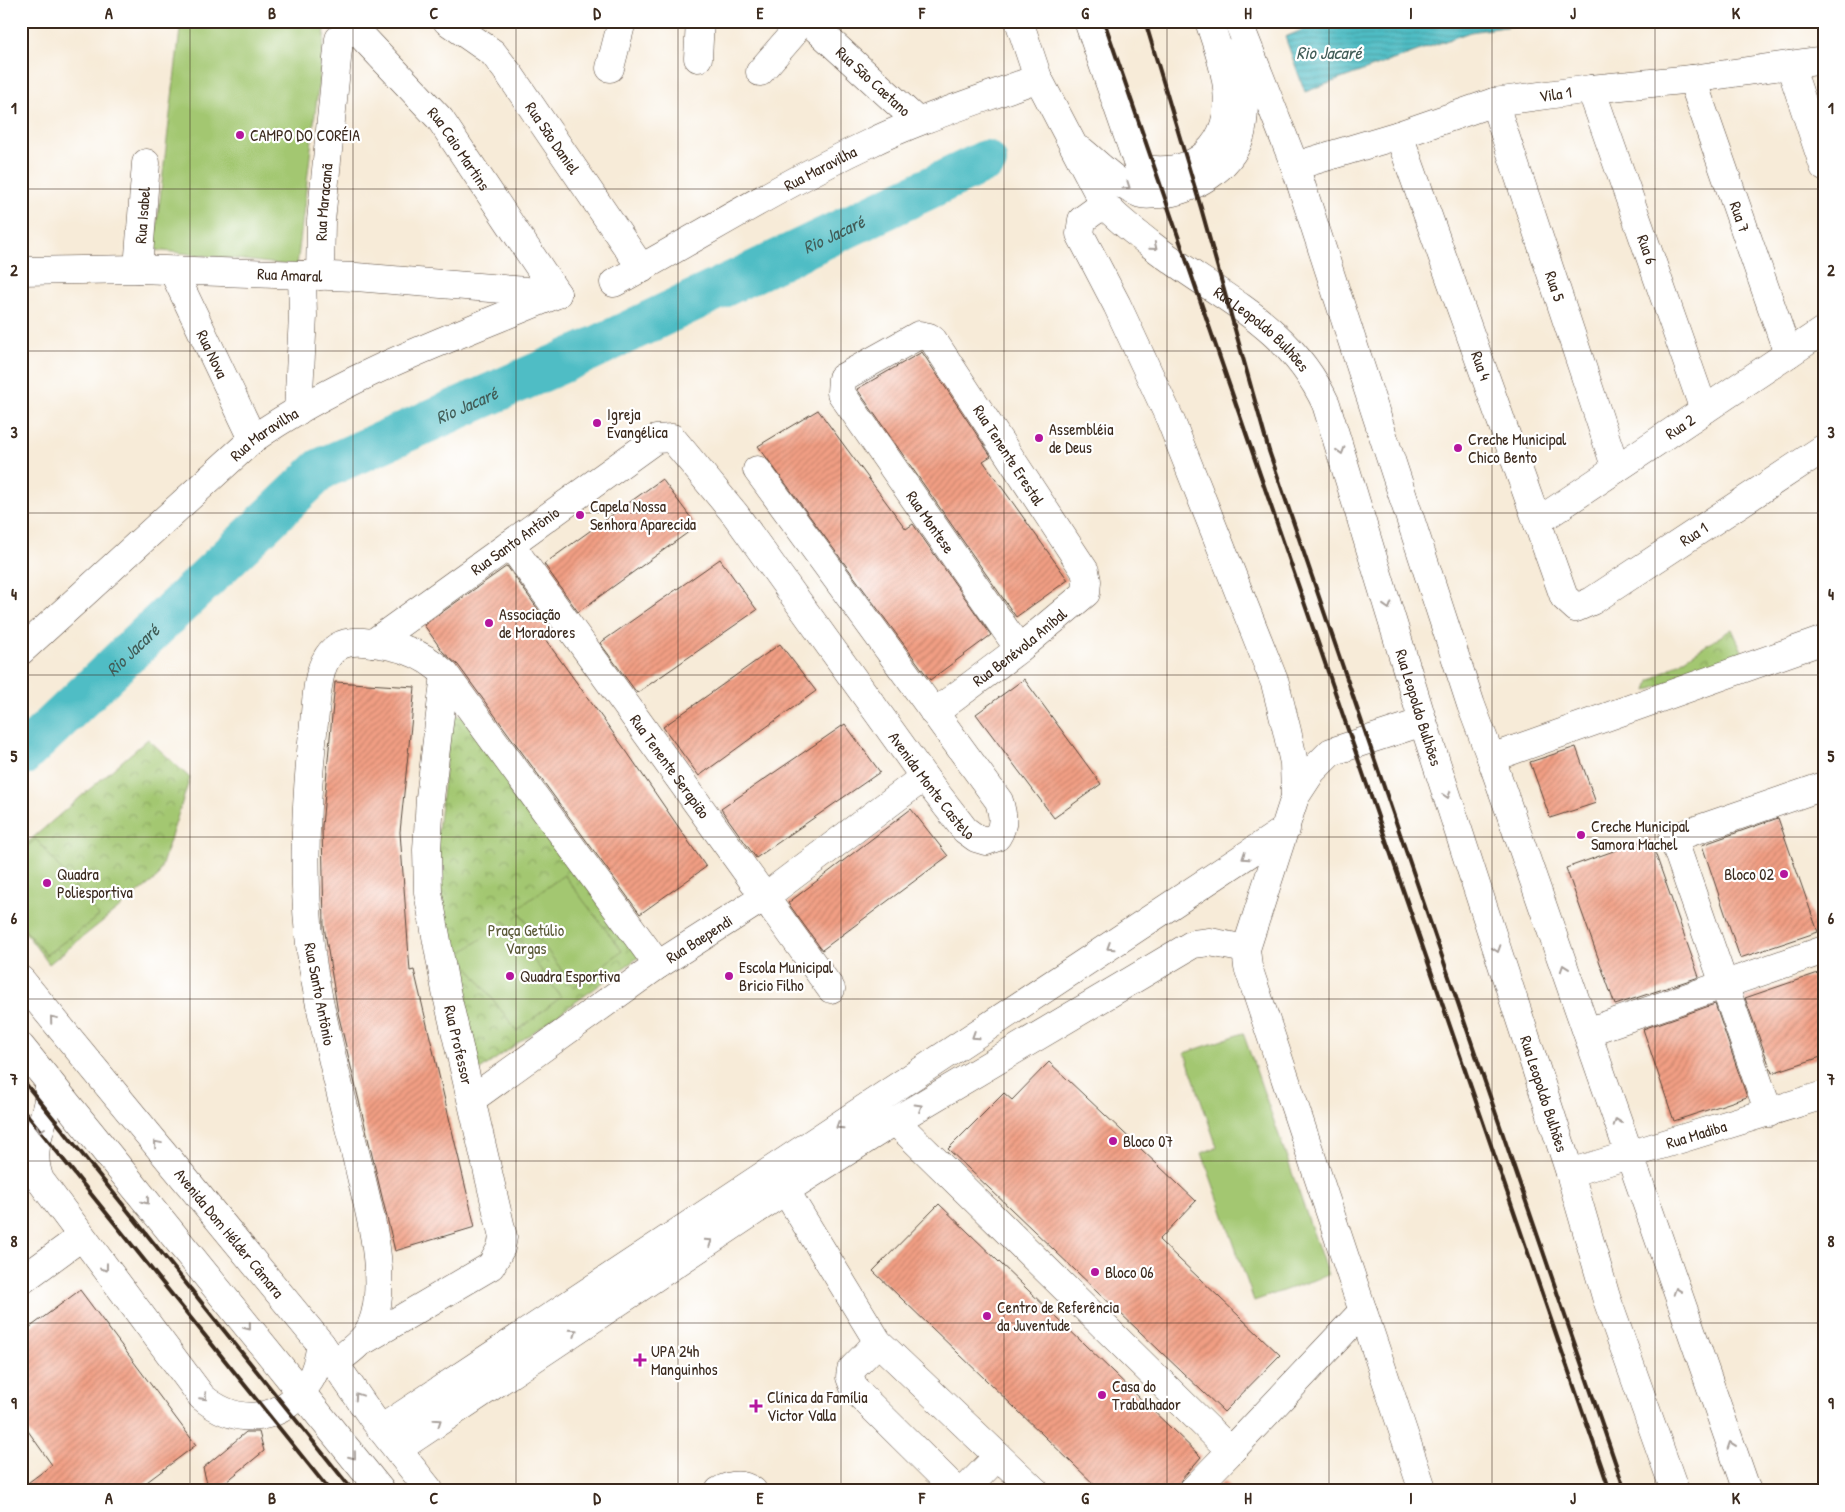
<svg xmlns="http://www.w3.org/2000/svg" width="1845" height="1512" font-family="'Patrick Hand',sans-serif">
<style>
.park{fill:url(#park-crowns);stroke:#6f7848}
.garden{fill:#a3c771;stroke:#6f7848}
.water{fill:url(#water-rules);stroke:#457472}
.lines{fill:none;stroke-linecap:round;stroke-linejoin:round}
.river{stroke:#4fbdc5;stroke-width:42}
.building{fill:url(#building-hatch)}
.minor-casing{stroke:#57473a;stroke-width:29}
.major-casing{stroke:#57473a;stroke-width:29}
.minor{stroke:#fff;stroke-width:28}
.major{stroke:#fff;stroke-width:28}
.rail{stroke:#3b2a1e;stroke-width:4}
.oneway{stroke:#a79f9a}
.grid{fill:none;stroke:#3b2a1e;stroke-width:1;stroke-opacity:0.55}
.poi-dot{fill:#b5179e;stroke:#fff;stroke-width:2}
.labels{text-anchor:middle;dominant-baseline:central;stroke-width:4.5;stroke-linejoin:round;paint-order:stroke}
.street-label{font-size:16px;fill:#3b2a1e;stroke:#fff}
.poi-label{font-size:16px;fill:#3b2a1e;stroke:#fff;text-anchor:start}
.park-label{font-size:16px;fill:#5a5937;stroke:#fff}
.water-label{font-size:18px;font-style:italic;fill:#425d58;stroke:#fff}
.neatline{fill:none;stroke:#3b2a1e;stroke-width:2}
.grid-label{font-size:16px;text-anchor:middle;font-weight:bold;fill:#3b2a1e}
</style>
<defs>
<pattern id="park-crowns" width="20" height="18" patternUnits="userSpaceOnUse" patternTransform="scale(1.25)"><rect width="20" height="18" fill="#a3c771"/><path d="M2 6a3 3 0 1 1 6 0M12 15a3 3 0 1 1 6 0" fill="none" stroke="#86a25c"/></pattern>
<pattern id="water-rules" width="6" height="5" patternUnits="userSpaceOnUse" patternTransform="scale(1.25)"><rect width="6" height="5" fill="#4fbdc5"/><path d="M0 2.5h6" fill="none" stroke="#439a9f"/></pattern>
<pattern id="building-hatch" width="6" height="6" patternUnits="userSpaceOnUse" patternTransform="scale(1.25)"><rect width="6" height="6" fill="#f29f84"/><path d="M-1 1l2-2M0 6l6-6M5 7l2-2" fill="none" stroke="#c5826b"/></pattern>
</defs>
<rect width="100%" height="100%" fill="#fff"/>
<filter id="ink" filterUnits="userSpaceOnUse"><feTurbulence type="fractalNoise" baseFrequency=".02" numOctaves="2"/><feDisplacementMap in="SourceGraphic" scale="10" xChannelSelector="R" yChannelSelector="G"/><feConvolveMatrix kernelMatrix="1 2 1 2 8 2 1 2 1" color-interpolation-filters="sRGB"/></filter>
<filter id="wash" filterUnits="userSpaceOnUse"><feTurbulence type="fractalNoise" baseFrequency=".0096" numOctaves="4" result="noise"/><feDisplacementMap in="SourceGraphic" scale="20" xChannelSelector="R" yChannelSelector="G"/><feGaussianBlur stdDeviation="1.12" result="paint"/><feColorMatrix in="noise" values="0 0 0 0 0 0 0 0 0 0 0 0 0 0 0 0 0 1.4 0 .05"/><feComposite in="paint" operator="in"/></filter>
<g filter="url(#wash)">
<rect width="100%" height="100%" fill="#f7ebd8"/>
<!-- park -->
<path class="park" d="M1732,629L1743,653L1647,691L1650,681Z
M456,715L463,716L639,957L473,1075L434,863L451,720Z
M148,739L190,778L158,877L49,964L21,927V848Z"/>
<!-- garden -->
<path class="garden" d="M181,21H326L297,266L154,250Z
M36,839L99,916L46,955L21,925V851Z
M564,875L622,951L574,987L517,909Z
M505,921L561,997L517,1031L459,955Z
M1243,1033L1328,1275L1254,1301L1202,1153L1217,1147L1185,1053Z"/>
<!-- water -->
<path class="water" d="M1324,21H1547L1470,32L1305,92L1285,37Z"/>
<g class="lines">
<!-- river -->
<path class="river" id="s1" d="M21,756L321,469L588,351L986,161"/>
</g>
<g id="blocks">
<!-- building -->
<path class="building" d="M922,352L991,456L983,461L1068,580L1016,617L857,389Z
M818,410L906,529L913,524L991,635L930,680L758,446Z
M662,479L697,526L578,612L544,564Z
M720,559L757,610L637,693L600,643Z
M507,566L555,633L545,639L627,752L706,867L640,914L458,665L443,652L424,625Z
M780,644L816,691L699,776L663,727Z
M1024,679L1101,784L1054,818L976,714Z
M335,682L415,687L400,832L410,971L414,970L475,1227L395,1251L338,1013L324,926L322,826Z
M845,724L880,772L756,858L721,809Z
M1576,747L1596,803L1550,818L1530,762Z
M911,809L948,856L822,950L788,903Z
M1778,818L1818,932L1740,958L1702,845Z
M1650,838L1699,977L1615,1005L1566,868Z
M1824,971V1056L1772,1073L1745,998Z
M1715,1004L1747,1097L1674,1121L1643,1029Z
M1049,1062L1196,1201L1159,1240L1280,1355L1224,1412L948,1149L1004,1093L1012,1100Z
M939,1204L1201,1457L1181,1480L1177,1491H1101L873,1271Z
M80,1290L196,1445L135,1491H21V1488L52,1465L21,1421V1334Z
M246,1432H259L264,1451L215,1491H209L203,1468Z
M1224,1481L1234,1491H1214Z"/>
</g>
</g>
<g filter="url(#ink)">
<use href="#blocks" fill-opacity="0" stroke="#57473a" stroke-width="1"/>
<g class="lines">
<defs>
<g id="minor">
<path id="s2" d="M447,21L493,53L510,75L642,269"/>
<path id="s3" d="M808,21L917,121"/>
<path d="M1088,21L1139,168C1194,179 1233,146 1227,88C1225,66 1216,43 1209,21"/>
<path d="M698,58L700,21"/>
<path d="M1790,65L1824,167"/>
<path d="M610,68L622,21"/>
<path d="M760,72L792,35L795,25L792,21"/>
<path id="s4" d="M1692,79L1788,354"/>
<path id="s5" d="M1591,89L1704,410"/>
<path id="s6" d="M1494,102L1616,469"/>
<path id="s7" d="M1399,135L1564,597L1576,608L1592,601L1824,448"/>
<path id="s8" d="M1295,166L1399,135L1494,102L1591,89L1692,79L1824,60"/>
<path d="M1104,204L1082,220L1080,234L1117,305L1170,419L1275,683L1287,731L1294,763L1295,797L1246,949L1248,967L1423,1491"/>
<path id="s9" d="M138,269L146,163"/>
<path id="s10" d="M21,271L138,269L356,277L551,293"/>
<path id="s11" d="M173,271L253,439"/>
<path id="s12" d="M320,276L321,221L339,39L352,31L358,32L440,119L557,294"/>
<path id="s13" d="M614,283C699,237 781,185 868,144C923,117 981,100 1038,78"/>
<path d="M298,411L303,316L302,275"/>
<path id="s14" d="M1537,522L1824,330"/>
<path id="s15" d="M510,544L831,989"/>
<path id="s16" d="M373,643L656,439L672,438L735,514L924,777L965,830L976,838L986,841L997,837C1005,824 1003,815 999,801L757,470"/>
<path id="s17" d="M21,651L253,439C345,375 454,337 557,294"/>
<path id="s18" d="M934,713L1019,649L1086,593L1087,581L1085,571L933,340L929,337L919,335L842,378L841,393L1019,649"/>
<path d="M1491,758L1824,640"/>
<path d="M1295,797L1312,771L1331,752L1423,722"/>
<path d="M1587,1032L1824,950"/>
<path d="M49,1082C51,1120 25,1141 40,1180L202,1397C239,1428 283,1422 310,1380C317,1369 319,1356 321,1344"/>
<path id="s19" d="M472,1099L658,965L766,896L924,777"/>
<path d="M1769,1113L1673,838L1824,786"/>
<path d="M895,1121L1231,1451L1363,1311"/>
<path id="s20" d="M1570,1173L1824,1095"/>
<path d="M776,1175L878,1342L998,1456"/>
<path d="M21,1281L81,1237"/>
<path d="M365,1340L491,1266L501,1248L503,1237L446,991L428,892L427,850L430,798L445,674"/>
<path d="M878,1342L851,1370L850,1377L855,1390L957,1491"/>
<path d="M336,1362C363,1341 375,1333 378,1296C381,1253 369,1210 359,1168C345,1111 330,1053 318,995C300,907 304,812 314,723C318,690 315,638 363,642C396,645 421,651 445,674L658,965"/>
<path d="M381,1429L1286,829"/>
<path d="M398,1449L786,1190L895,1121L1193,944L1210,942L1246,949"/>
<path d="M719,1491C730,1485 742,1483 753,1491"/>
<path d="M964,1491L998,1456L1035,1491"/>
<path d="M1192,1491L1231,1451"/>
</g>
<g id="major">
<path id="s21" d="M1019,21L1038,78L1104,204C1118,220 1134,231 1150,244C1216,296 1289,323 1326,404L1423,722L1570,1173L1606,1297L1675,1491"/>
<path d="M1238,21L1295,166L1471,705L1491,758L1747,1491"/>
<path d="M1082,151C1100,166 1119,186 1141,194C1146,196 1154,194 1160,194C1192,191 1229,169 1240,137C1248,112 1241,74 1242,48"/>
<path id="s22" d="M21,980L321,1344L374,1420L430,1491"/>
<path d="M21,1047L381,1491"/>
</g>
</defs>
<!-- minor casing -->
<use href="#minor" class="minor-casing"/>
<!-- major casing -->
<use href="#major" class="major-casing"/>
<!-- minor -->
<use href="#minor" class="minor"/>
<!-- major -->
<use href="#major" class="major"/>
<!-- rail -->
<path class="rail" d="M1104,21L1610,1491
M1145,21L1201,208L1269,451L1625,1491
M21,1078L353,1491
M21,1107L330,1491"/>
</g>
<!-- one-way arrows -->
<defs><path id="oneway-chevron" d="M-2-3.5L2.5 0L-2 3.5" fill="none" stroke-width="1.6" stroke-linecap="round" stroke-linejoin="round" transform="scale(1.25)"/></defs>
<g class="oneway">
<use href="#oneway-chevron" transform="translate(1127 186) rotate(34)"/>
<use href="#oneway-chevron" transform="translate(1154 247) rotate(39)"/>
<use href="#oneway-chevron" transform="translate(1341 451) rotate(73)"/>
<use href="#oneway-chevron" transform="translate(1388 606) rotate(73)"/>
<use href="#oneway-chevron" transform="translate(1447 795) rotate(72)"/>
<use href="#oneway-chevron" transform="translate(1245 857) rotate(146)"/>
<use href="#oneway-chevron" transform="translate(1110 947) rotate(147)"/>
<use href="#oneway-chevron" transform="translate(1497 949) rotate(72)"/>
<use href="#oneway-chevron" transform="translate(1564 968) rotate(-109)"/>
<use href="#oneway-chevron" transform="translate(53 1019) rotate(-130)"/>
<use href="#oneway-chevron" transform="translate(975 1036) rotate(147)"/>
<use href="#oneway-chevron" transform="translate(919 1107) rotate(-31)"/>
<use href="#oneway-chevron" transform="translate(1617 1122) rotate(-109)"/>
<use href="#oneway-chevron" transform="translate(839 1126) rotate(147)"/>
<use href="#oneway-chevron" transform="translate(40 1129) rotate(108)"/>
<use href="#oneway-chevron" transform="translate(157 1144) rotate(-130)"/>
<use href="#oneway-chevron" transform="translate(146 1201) rotate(51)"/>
<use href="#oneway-chevron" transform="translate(709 1242) rotate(-34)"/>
<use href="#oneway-chevron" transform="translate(105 1268) rotate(53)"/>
<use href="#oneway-chevron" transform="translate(1677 1291) rotate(-109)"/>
<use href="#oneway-chevron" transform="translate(248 1327) rotate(51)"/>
<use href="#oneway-chevron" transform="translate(574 1332) rotate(-34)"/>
<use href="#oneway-chevron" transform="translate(358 1396) rotate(-124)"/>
<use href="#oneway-chevron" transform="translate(204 1397) rotate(46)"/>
<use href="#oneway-chevron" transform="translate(438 1422) rotate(-34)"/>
<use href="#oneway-chevron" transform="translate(1731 1445) rotate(-109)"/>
<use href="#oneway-chevron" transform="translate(353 1456) rotate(51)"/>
</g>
</g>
<!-- grid -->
<path class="grid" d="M190,21V1491M353,21V1491M516,21V1491M678,21V1491M841,21V1491M1004,21V1491M1167,21V1491M1329,21V1491M1492,21V1491M1655,21V1491M21,189H1824M21,351H1824M21,513H1824M21,675H1824M21,837H1824M21,999H1824M21,1161H1824M21,1323H1824"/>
<!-- markers -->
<g class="poi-dot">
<circle cx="240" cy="135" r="5"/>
<circle cx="597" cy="423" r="5"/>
<circle cx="1039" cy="438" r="5"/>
<circle cx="1458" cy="448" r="5"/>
<circle cx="580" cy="515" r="5"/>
<circle cx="489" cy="623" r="5"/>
<circle cx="1581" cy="835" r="5"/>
<circle cx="1784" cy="874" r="5"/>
<circle cx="47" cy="883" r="5"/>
<circle cx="510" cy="976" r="5"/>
<circle cx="729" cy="976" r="5"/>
<circle cx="1113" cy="1141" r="5"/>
<circle cx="1095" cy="1272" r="5"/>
<circle cx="987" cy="1316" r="5"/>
<path d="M637.5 1352.5h5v5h5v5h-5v5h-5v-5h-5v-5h5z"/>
<circle cx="1102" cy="1395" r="5"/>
<path d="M753.5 1398.5h5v5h5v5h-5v5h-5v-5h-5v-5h5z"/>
</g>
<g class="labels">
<!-- street labels -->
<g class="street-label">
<text stroke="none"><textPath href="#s3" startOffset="89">Rua São Caetano</textPath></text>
<text stroke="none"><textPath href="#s8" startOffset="271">Vila 1</textPath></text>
<text stroke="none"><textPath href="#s2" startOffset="160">Rua São Daniel</textPath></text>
<text stroke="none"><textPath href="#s12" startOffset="414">Rua Caio Martins</textPath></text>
<text stroke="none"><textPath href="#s13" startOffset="236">Rua Maravilha</textPath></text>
<text stroke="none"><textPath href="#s12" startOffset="74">Rua Maracanã</textPath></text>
<text stroke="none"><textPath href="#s9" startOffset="54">Rua Isabel</textPath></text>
<text stroke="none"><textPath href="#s4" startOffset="146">Rua 7</textPath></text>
<text stroke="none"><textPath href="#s5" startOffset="170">Rua 6</textPath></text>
<text stroke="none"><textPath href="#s10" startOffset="269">Rua Amaral</textPath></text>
<text stroke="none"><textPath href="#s6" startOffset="194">Rua 5</textPath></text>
<text stroke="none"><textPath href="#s21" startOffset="404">Rua Leopoldo Bulhões</textPath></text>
<text stroke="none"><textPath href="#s11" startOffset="92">Rua Nova</textPath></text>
<text stroke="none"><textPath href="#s7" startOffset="245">Rua 4</textPath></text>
<text stroke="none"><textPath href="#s14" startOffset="172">Rua 2</textPath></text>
<text stroke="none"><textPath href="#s17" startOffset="326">Rua Maravilha</textPath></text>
<text transform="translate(1009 455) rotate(57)">Rua Tenente Erestal</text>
<text stroke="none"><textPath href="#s18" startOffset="768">Rua Montese</textPath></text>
<text stroke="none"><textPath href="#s7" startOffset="646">Rua 1</textPath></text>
<text stroke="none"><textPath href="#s16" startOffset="175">Rua Santo Antônio</textPath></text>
<text stroke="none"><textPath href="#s18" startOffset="108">Rua Benévola Aníbal</textPath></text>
<text stroke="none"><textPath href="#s21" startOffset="822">Rua Leopoldo Bulhões</textPath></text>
<text stroke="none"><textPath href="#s15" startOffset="274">Rua Tenente Serapião</textPath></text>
<text stroke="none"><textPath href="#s16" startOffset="799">Avenida Monte Castelo</textPath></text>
<text stroke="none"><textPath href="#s19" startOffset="278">Rua Baependi</textPath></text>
<text transform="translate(320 994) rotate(79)">Rua Santo Antônio</text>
<text transform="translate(459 1045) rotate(77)">Rua Professor</text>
<text stroke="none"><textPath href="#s21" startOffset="1228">Rua Leopoldo Bulhões</textPath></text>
<text stroke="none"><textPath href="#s20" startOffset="132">Rua Madiba</textPath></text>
<text stroke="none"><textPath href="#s22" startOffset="328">Avenida Dom Hélder Câmara</textPath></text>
</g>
<!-- poi labels -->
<g class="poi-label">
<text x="250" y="135">CAMPO DO CORÉIA</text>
<text x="607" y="414">Igreja<tspan x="607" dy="18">Evangélica</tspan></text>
<text x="1049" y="429">Assembléia<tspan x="1049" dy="18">de Deus</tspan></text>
<text x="1468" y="439">Creche Municipal<tspan x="1468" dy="18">Chico Bento</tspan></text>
<text x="590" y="506">Capela Nossa<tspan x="590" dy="18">Senhora Aparecida</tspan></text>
<text x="499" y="614">Associação<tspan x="499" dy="18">de Moradores</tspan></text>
<text x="1591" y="826">Creche Municipal<tspan x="1591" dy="18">Samora Machel</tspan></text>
<text x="57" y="874">Quadra<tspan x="57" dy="18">Poliesportiva</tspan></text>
<text x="1774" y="874" text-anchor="end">Bloco 02</text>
<text x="739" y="967">Escola Municipal<tspan x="739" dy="18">Bricio Filho</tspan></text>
<text x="520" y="976">Quadra Esportiva</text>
<text x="1123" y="1141">Bloco 07</text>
<text x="1105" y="1272">Bloco 06</text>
<text x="997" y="1307">Centro de Referência<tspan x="997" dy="18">da Juventude</tspan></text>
<text x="651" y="1351">UPA 24h<tspan x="651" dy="18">Manguinhos</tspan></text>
<text x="1112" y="1386">Casa do<tspan x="1112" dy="18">Trabalhador</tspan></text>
<text x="767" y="1397">Clínica da Família<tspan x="767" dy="18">Victor Valla</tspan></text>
</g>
<!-- park labels -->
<g class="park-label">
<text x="526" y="930">Praça Getúlio<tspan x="526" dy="18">Vargas</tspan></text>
</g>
<!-- water labels -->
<g class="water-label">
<text x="1329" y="52">Rio Jacaré</text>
<text stroke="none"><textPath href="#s1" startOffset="979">Rio Jacaré</textPath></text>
<text stroke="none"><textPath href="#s1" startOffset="574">Rio Jacaré</textPath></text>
<text stroke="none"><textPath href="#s1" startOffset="154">Rio Jacaré</textPath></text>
</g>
</g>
<!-- margin -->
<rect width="1845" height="1512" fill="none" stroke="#fff" stroke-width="55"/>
<rect x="28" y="28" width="1790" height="1456" class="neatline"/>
<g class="grid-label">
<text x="109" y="19">A</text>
<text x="272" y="19">B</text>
<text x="434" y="19">C</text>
<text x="597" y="19">D</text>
<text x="760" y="19">E</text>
<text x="922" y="19">F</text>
<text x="1085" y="19">G</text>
<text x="1248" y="19">H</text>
<text x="1411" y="19">I</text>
<text x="1573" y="19">J</text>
<text x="1736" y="19">K</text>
<text x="14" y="114">1</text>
<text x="1831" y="114">1</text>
<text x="14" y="276">2</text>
<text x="1831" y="276">2</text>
<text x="14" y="438">3</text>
<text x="1831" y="438">3</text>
<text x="14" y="600">4</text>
<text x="1831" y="600">4</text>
<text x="14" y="762">5</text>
<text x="1831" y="762">5</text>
<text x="14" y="924">6</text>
<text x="1831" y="924">6</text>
<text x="14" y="1085">7</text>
<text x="1831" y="1085">7</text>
<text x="14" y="1247">8</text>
<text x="1831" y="1247">8</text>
<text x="14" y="1409">9</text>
<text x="1831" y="1409">9</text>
<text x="109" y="1504">A</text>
<text x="272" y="1504">B</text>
<text x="434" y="1504">C</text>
<text x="597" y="1504">D</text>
<text x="760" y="1504">E</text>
<text x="922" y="1504">F</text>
<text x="1085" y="1504">G</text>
<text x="1248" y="1504">H</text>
<text x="1411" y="1504">I</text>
<text x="1573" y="1504">J</text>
<text x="1736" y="1504">K</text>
</g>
</svg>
